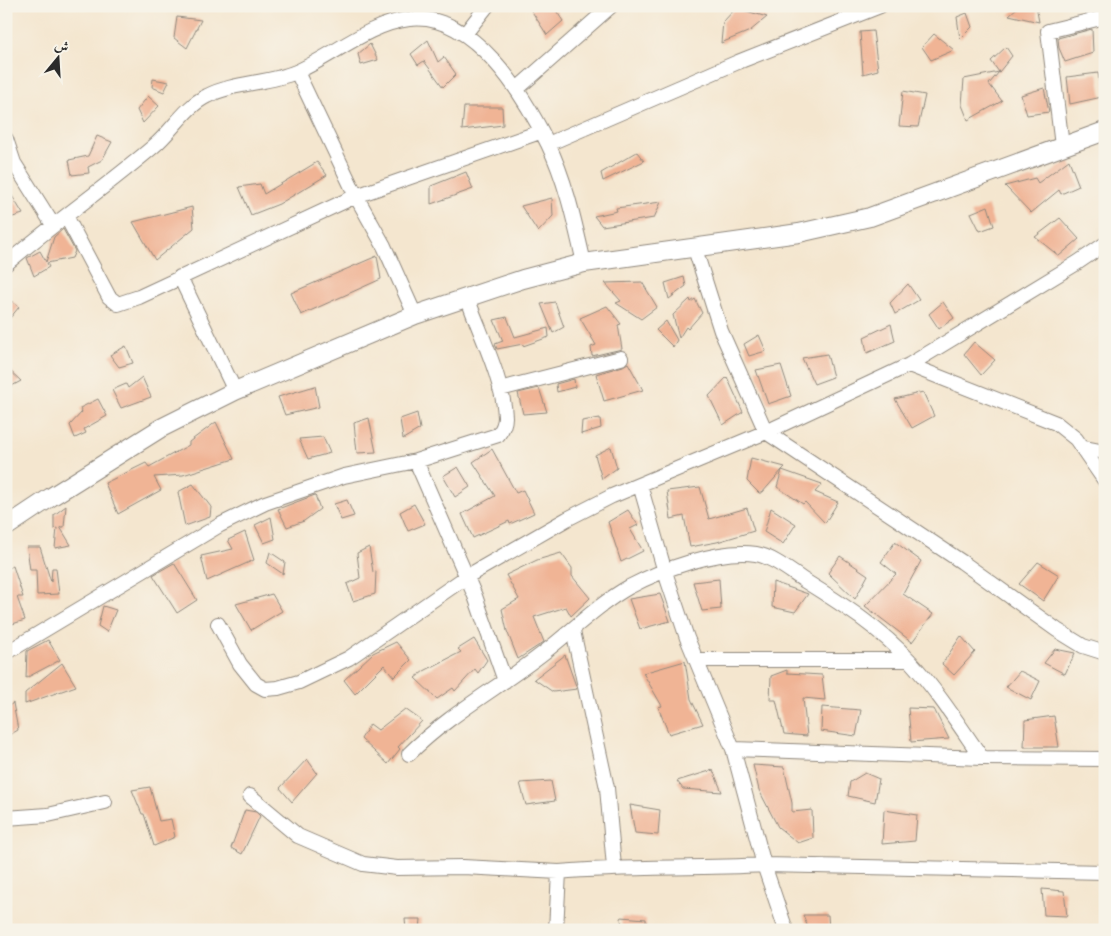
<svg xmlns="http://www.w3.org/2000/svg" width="1111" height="936" font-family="'IM FELL English',Amiri,serif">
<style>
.building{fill:#f0b495}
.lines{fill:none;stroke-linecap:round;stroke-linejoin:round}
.minor-casing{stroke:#90887d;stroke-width:16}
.major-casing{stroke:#90887d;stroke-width:20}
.minor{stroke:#fff;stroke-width:14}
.major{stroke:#fff;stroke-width:18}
</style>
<rect width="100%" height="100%" fill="#f7f3e8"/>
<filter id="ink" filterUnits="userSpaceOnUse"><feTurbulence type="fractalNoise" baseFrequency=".02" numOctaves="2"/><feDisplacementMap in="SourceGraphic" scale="10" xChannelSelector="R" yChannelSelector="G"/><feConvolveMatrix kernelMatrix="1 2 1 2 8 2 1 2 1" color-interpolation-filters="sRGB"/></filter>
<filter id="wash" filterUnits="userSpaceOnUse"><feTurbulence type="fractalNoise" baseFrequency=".0096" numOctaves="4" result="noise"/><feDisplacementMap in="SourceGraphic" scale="20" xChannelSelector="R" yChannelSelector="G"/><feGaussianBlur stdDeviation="1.12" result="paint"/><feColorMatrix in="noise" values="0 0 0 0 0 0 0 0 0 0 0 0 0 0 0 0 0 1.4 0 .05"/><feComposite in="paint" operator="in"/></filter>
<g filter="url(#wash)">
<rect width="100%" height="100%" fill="#f4e6cf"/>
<g id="blocks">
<!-- building -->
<path class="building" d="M537,6H553L563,21L547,35L531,10Z
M1019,6H1036L1039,22L1009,15Z
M736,8L767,17L750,31L721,43L723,22Z
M967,13L972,27L960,39L957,17Z
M177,17L201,20L187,48L174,38Z
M1092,29L1093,53L1065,62L1059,48L1058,38Z
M873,31L878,70L863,74L860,32Z
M934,34L954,50L931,60L922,47Z
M428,40L438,62L444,57L456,74L443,87L424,61L418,65L411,54Z
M370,44L378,60L361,65L358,54Z
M1006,47L1012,56L999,72L991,61Z
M999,72L989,84L1002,101L968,120L962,105L964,79Z
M1098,73L1102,97L1070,104L1067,77Z
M153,79L169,82L164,92L152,87Z
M1044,88L1049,112L1027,115L1021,95Z
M903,91L925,95L918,127L899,126Z
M148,96L159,106L143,123L137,110Z
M464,107H502L503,125L462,130Z
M97,136L112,142L102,160L88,167L89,173L72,175L69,160L88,156Z
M637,152L644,161L603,181L601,173Z
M1069,160L1079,186L1061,194L1059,190L1031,213L1005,186L1035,178L1038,183Z
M317,162L327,175L279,204L251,215L239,187L260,184L264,194Z
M466,172L473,189L431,204V186Z
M6,186L23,214L6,219Z
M552,198L553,216L538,232L521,206Z
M661,202L654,218L602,226L594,216L617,211L616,208Z
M988,206L994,226L980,231L971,213Z
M192,207L194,228L155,260L133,222Z
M1060,218L1079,239L1059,256L1035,237Z
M63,229L75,251L72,258L47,263L49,267L34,276L27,258L40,251L46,262L54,237Z
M377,256L381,279L301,315L291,293Z
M684,277L686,286L669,299L665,283Z
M642,282L657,307L641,319L616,303L621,301L605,283Z
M908,284L919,300L895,314L890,303Z
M6,297L19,307L6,323Z
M690,299L691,302L695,299L702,313L688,329L686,327L679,338L673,315Z
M555,302L564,327L553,333L541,304Z
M943,302L954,318L939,329L929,314Z
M607,306L621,324L618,325L622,349L592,356L591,347L596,345L580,318Z
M507,317L515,337L548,328L549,337L523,346V344L497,349L495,344L503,341L494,320Z
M666,321L677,340L673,347L656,330Z
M891,324L895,341L867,353L864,337Z
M759,335L766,351L749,356L744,344Z
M974,342L995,360L981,375L964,354Z
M126,346L133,363L119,367L110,355Z
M827,354L833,377L814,384L802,358Z
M628,363L643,390L604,401L596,374L623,366Z
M781,365L791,396L768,404L756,370Z
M6,367L21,381L6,389Z
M142,377L151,397L121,408L112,390L126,384L128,388Z
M727,377L743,412L723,425L709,396Z
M574,379L575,387L557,392L556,384Z
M315,386L319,407L285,415L278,397Z
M539,388L547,412L523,414L518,393Z
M923,392L934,416L912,428L895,399Z
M98,399L107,416L84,429L86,433L75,438L70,425L82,412L80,408Z
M417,413L420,429L403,439L400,419Z
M369,418L376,452L357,453L354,423Z
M600,418L601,428L581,434L582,421Z
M216,422L234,459L183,475L154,477L161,490L118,514L105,483L146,463L149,467L189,445V442Z
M323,437L330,453L308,459L299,439Z
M611,447L617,468L602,479L595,455Z
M492,449L516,493L523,490L534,513L510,524L509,521L473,538L462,514L495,496L473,462Z
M751,458L785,467L782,470L822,484L815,492L838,502L825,523L805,502L803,504L777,487L782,470L762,493H759L747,481Z
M458,467L470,487L455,497L443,476Z
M193,484L211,507L210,517L185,526L178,492Z
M700,487L709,519L747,508L754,531L717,542L690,547L684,516L671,519L667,491Z
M315,495L320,509L304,521L287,527L278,509Z
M347,500L354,516L341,520L334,504Z
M414,504L425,524L408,531L400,512Z
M66,506L64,527H60L71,545L55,548L57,528L54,529V515Z
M771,508L796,524L783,544L764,532Z
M628,510L638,525L630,529L643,551L621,562L608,522Z
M271,517L275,539L264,543L255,525Z
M245,532L254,560L207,581L201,556L233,549L228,540Z
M895,542L921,561L903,594L933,614L912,642L865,606L896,574L881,562Z
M27,547H40L51,582L52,568H56L59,594L37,595L36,570H30Z
M369,547L373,572L376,571L375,594L353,601L347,584L360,578L357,553Z
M270,552L285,562L283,574L267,563Z
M561,553L572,568V576L590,598L571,616L566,607L534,617L544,642L518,659L507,631L502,609L519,599L506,575L537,560Z
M840,556L868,575L855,599L828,573Z
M1038,562L1059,575L1043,601L1019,584Z
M174,563L197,600L177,613L153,575Z
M13,566L23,597H17L25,620L6,626V569Z
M719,579L721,609L702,611L693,582Z
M773,582L808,594L795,612L772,607Z
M272,594L282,611L251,630L236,604Z
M660,594L670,621L640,629L629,599Z
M103,606L116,610L107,632L98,626Z
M961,636L975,652L954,675L942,664Z
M474,639L487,660L478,673L475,669L455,691L453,688L437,699L415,678L424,671L461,652L458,649Z
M48,640L60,660L26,678L27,651Z
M396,642L411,660L394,677L384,665L355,694L344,680L373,653Z
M1055,649L1075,653L1065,674L1044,663Z
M565,655L577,689L553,692L534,679Z
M685,661L691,699L703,724L669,734L658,707L662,706L643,673Z
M62,663L76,686L25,704V693Z
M787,670V673L822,675L825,700L803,698L807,736L784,734L776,700H770L771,676Z
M1020,671L1040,681L1031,700L1006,687Z
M13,703L18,730L6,737V708Z
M822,707L861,710L856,736L821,731Z
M908,708L934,709L949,739L911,742Z
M405,709L422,721L398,747L400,749L388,764L361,739L370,724L378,730Z
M1054,716L1059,747H1024L1025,720Z
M307,759L317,773L292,802L280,788Z
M753,765L784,767L792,803V812L812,810L813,838L798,843L778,827L759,790Z
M713,770L722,792L683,789L677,781Z
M865,773L879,779L875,802L848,796L850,782Z
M551,781L555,801L526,805L520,783Z
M150,787L159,821L171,819L175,837L154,846L144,814H142L132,790Z
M630,805L660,810L658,835L635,833Z
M245,810L256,812L260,816L242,854L231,848Z
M884,810L917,815L915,841L882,844Z
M1042,889L1064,891L1067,916L1044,915Z
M803,915H828L829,930H809Z
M621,917L646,919V930H622Z
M405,919H421L420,930H406Z"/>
</g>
</g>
<g filter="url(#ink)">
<use href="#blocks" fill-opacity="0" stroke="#90887d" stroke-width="1"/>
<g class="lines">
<defs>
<path id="minor" d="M465,34L487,6
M297,72L356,196L384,246L415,315
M517,89L611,6
M6,139L14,163L53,225
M548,144L738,62L880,6
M1062,146L1048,31L1105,17
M66,216L109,297L118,304L139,297L356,196L540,132
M695,249L721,331L766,432L962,562L1057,630L1083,646L1105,653
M6,264C54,223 106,187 154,146C172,131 186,106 207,96C234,82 268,84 296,72C333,56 368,24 409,19C473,11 524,95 548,144C566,181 575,224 584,263
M180,277L235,391
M909,365L1056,423L1076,439L1105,481
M500,389L621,358
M1085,448L1105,452
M416,461L475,596L505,681
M640,485L665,572L687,638L733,749L764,865L786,930
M218,624L240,664L256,684L265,689L278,688L299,682L349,658L466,577L567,519L612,496L766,432L909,365L1077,263L1105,244
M573,631L607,788L614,867
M6,653L220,525L265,503L344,476L416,461L498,435C502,430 505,424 505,417C504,382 479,331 467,297
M697,660H909
M733,749L982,758L1105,759
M409,754C448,715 498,688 542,654C571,632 597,605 629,587C661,570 719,548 756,554C773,557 791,572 805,581C842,604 881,629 910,661C938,692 959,725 982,758
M250,796L298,836L363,864L397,868L463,867L559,872
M6,818L48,815L105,802
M556,930L559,872C627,866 695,869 764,865L1105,872"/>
<path id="major" d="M6,527L51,497L161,428L235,391L415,315L523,279L584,263L799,233L870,217L1105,131"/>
</defs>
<!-- minor casing -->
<use href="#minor" class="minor-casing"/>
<!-- major casing -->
<use href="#major" class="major-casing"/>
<!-- minor -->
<use href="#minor" class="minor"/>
<!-- major -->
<use href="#major" class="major"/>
</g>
</g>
<!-- margin -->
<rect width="1111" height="936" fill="none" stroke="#f7f3e8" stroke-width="25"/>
<!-- north arrow -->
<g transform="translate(58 58) rotate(18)" stroke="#f7f3e8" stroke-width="4" paint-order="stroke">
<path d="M0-4L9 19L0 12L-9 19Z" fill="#2b2b2b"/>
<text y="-8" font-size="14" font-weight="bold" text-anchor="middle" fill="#2b2b2b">ش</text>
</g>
</svg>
